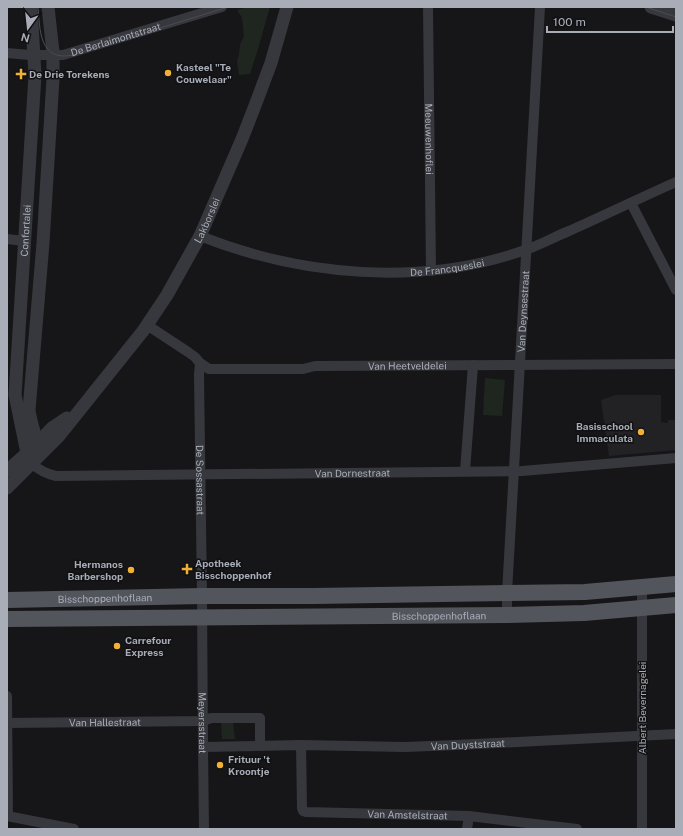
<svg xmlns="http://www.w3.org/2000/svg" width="683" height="836" font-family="'Public Sans',sans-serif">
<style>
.built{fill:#222225}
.green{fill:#1e261f}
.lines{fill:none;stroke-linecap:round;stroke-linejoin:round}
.minor{stroke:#37383d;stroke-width:10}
.tertiary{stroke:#37383d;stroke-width:13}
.primary{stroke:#53555c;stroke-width:16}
.tram{stroke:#4a4c52;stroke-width:1}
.poi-dot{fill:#f2b134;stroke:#111113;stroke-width:1.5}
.labels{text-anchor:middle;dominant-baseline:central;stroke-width:3;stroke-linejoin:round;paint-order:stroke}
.street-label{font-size:10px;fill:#a8adb8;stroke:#111113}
.poi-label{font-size:10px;font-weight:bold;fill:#a8adb8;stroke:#111113;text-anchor:start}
</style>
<rect width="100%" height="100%" fill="#161618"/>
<!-- built -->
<path class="built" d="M616,395H661V422L668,423V420H676V450L609,456L601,400Z"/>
<!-- green -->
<path class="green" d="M248,7H270L258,49L250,74L239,75L237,61L239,54L240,45L244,36L242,18L237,10Z
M485,378L505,380L502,416L483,415Z
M233,722L235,739H222L221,723Z"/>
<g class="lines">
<!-- minor -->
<g class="minor">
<path id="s1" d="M428,7L431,271"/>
<path id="s2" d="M7,53L30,55H63L222,7"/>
<path d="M631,203L676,290"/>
<path id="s3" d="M200,236C301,276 421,287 525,250C540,245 554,237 569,231C605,215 640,198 676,182"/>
<path d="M7,239L24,241"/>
<path id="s4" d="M147,325L188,352L195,357L200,363L209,369H303L315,366L676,364"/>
<path id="s5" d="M200,363L199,375L202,596L203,747L204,829"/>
<path id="s6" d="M31,463C39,470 46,474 56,476L522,471L676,458"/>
<path d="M465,471L473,365"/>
<path id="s7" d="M507,615V593L540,7"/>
<path d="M7,696L8,816"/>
<path id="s8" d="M7,723L203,721L211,718H260V746"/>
<path id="s9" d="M301,745L302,808L303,811L306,812L469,816L577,829"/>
<path id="s10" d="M203,747L301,745L405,747L456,745L676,734"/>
<path d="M7,816L74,829"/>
<path d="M467,829L469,816"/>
<path d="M642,829V588"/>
</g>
<!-- tertiary -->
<g class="tertiary">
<path d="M651,7L676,15"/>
<path id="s11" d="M27,453L15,395L35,75L31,7"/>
<path d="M40,454C37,439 31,425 29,410L43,243L53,79V52L48,7"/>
<path d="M7,471L38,443L52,428L67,418"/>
<path id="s12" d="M7,488L59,436L143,331L167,295L200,236L242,139L256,103L271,63L287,7"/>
</g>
<!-- primary -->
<g class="primary">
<path id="s13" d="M7,600L202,596H314L507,593L585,592L676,584"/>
<path id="s14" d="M7,619L507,615L584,613L676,605"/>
</g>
<!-- tram -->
<path class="tram" d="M38,7C40,30 39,62 73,55L228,7
M646,7L676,17"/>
</g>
<!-- markers -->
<g class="poi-dot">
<circle cx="168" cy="73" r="4"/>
<path d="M19 68h4v4h4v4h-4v4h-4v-4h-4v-4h4z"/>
<circle cx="641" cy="432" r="4"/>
<path d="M185 563h4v4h4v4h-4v4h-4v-4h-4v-4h4z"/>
<circle cx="131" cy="570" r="4"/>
<circle cx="117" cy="646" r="4"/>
<circle cx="220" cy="765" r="4"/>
</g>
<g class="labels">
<!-- street labels -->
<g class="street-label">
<text stroke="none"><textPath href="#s2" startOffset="111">De Berlaimontstraat</textPath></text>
<text stroke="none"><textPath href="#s1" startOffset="132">Meeuwenhoflei</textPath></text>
<text stroke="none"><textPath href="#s12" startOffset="336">Lakborslei</textPath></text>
<text stroke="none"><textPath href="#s11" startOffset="224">Confortalei</textPath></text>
<text stroke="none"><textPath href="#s3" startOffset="252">De Francqueslei</textPath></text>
<text stroke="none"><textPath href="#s7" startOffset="304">Van Deynsestraat</textPath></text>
<text stroke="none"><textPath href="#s4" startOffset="275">Van Heetveldelei</textPath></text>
<text stroke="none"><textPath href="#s6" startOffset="325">Van Dornestraat</textPath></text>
<text stroke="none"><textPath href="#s5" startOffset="117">De Sossastraat</textPath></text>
<text stroke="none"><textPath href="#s13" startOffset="98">Bisschoppenhoflaan</textPath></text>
<text stroke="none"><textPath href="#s14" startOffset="432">Bisschoppenhoflaan</textPath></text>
<text transform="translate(642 708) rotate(-90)">Albert Bevernagelei</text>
<text stroke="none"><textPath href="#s8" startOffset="98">Van Hallestraat</textPath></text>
<text stroke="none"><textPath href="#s5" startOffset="360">Meyersstraat</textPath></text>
<text stroke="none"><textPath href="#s10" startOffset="265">Van Duyststraat</textPath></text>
<text stroke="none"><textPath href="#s9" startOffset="171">Van Amstelstraat</textPath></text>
</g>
<!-- poi labels -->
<g class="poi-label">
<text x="176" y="67">Kasteel "Te<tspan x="176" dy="12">Couwelaar"</tspan></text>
<text x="29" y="74">De Drie Torekens</text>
<text x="633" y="426" text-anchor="end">Basisschool<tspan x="633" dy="12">Immaculata</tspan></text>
<text x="195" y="563">Apotheek<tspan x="195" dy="12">Bisschoppenhof</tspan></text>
<text x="123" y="564" text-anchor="end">Hermanos<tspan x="123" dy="12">Barbershop</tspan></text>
<text x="125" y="640">Carrefour<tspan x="125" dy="12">Express</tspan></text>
<text x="228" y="759">Frituur 't<tspan x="228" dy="12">Kroontje</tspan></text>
</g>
</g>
<!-- border -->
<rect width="683" height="836" fill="none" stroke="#a8adb8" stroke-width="16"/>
<!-- north arrow -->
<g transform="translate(28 28) rotate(195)" stroke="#111113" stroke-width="3" paint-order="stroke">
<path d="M0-3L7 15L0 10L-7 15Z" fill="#a8adb8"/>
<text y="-6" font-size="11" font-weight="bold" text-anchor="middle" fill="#a8adb8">N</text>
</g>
<!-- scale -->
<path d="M547 26v6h126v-6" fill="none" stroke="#a8adb8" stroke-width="2"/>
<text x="553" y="26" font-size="12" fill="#a8adb8" stroke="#111113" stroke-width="3" paint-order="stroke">100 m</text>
</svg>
